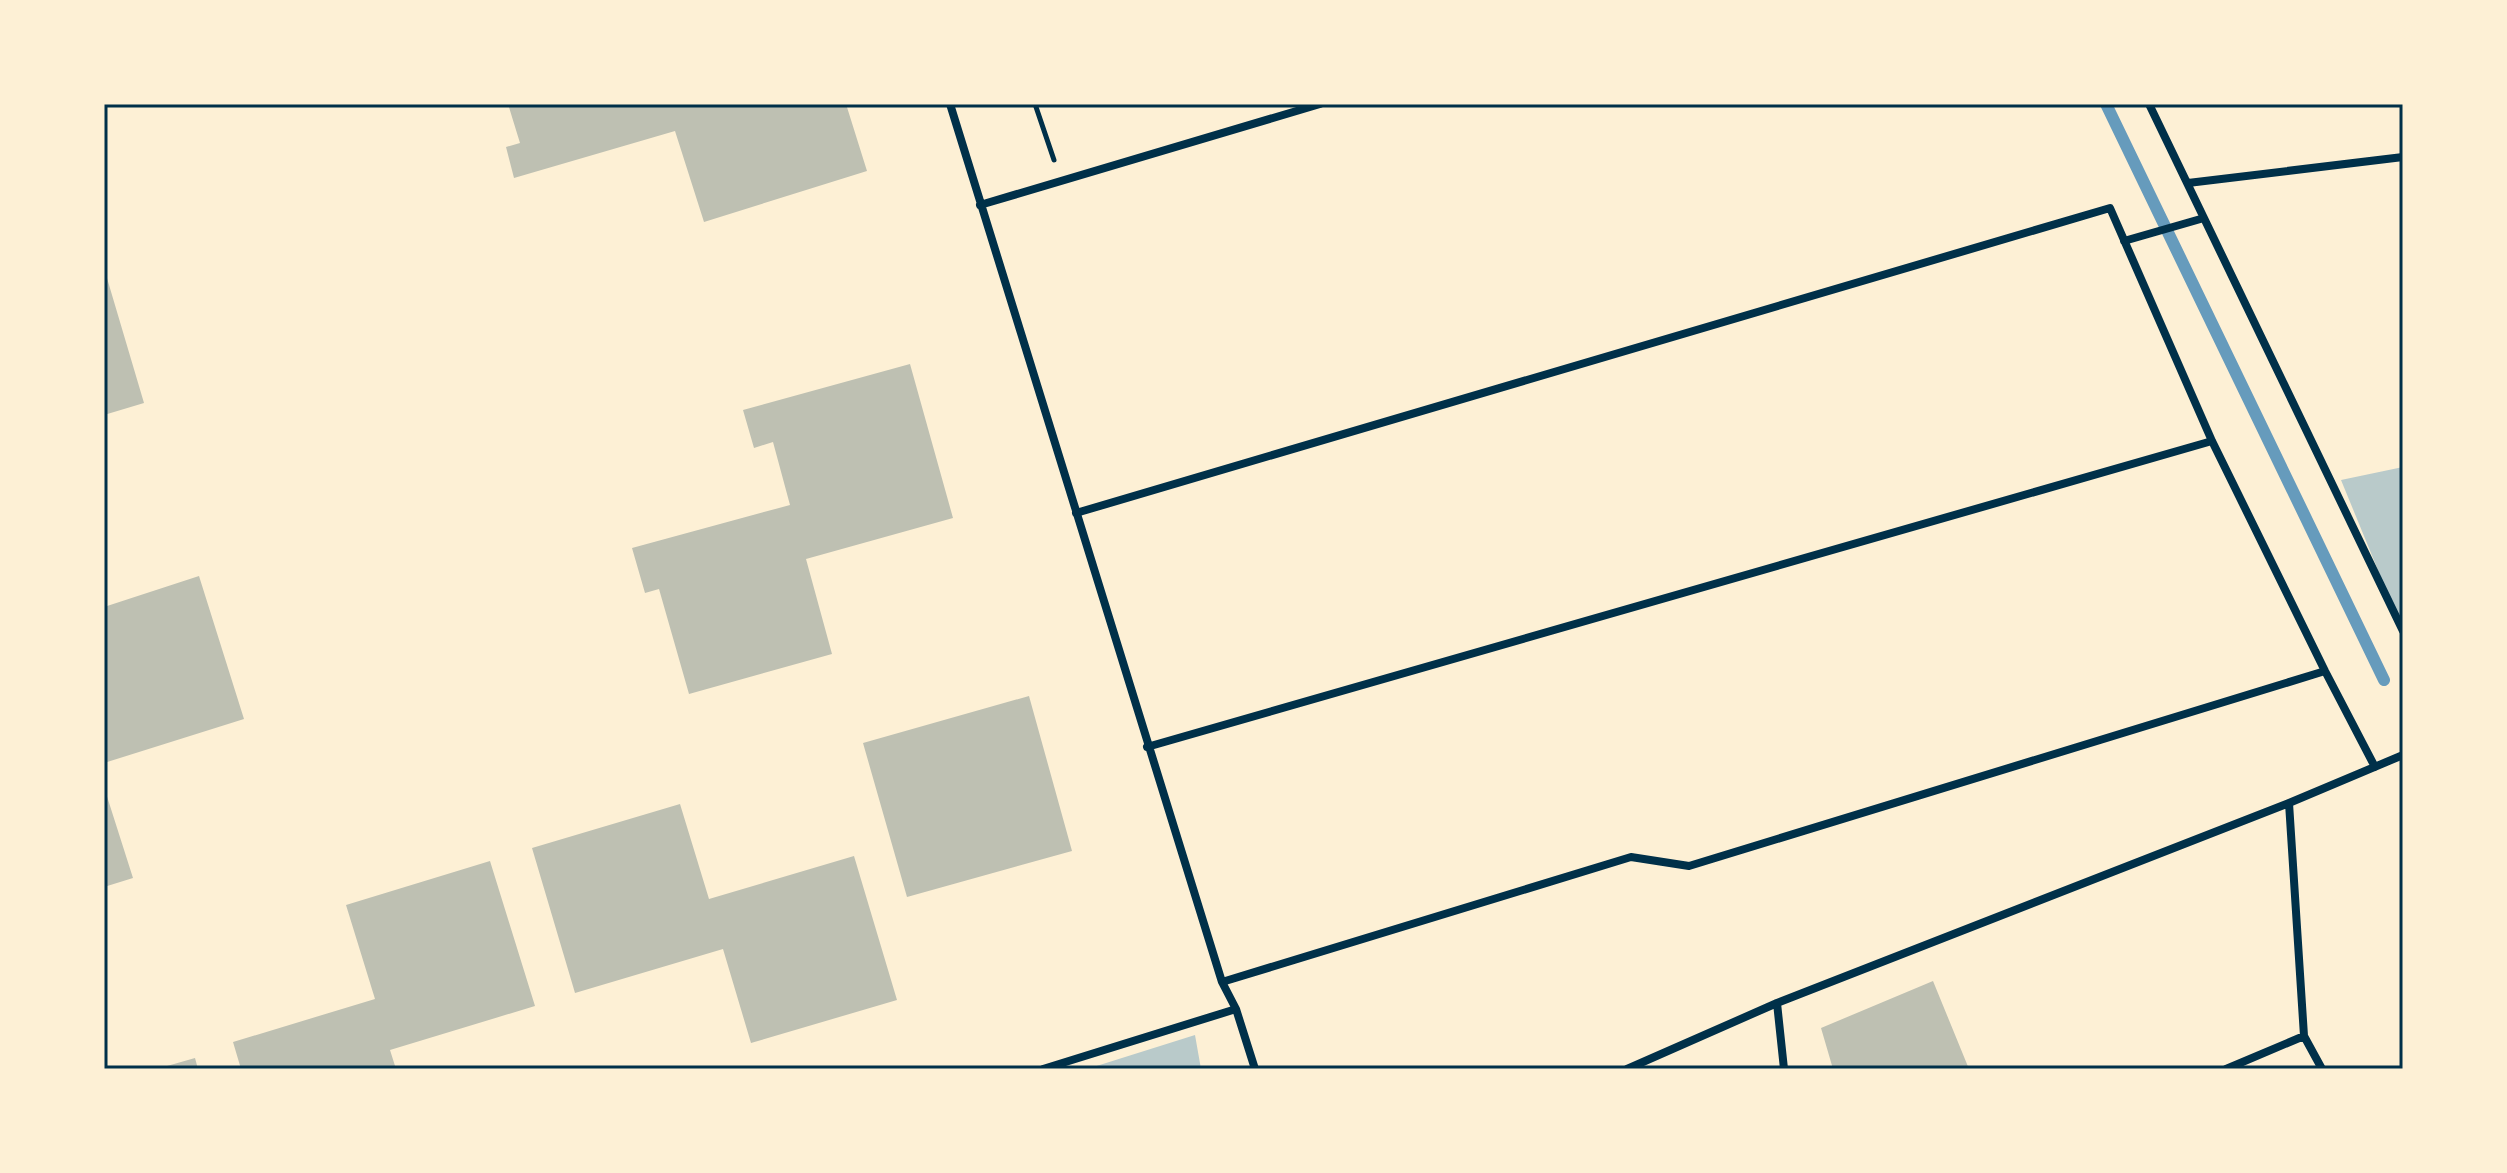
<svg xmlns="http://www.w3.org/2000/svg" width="2507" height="1173" font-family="'Golos Text',sans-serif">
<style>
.green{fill:#b9caca}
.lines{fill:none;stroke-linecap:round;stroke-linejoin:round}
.stream{stroke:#669bbc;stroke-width:12}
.building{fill:#bec0b2}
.path{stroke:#003049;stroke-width:5}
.minor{stroke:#003049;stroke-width:8}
.neatline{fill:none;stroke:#003049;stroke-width:3}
</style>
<rect width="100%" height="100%" fill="#fdf0d5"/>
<!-- green -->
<path class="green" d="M2403,467V631L2341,480Z
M1195,1035L1201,1069H1087Z"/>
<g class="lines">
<!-- stream -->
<path class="stream" d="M2106,104L2384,680"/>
</g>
<!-- building -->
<path class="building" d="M508,104H846L867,171L704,222L675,131L514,178L506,147L520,143Z
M104,268L144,403L104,415Z
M910,364L953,518L806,559L832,654L689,694L659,589L645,593L632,548L790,505L773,442L754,448L743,410Z
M199,576L244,719L104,763V607Z
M1029,696L1072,851L907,897L863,743Z
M104,787L133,878L104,887Z
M680,804L709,899L854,856L897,1000L751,1043L723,949L575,993L532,848Z
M490,861L535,1006L390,1050L396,1069H241L233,1042L375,999L346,905Z
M1933,981L1969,1069H1833L1821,1028Z
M195,1058L198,1069H161L160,1068Z"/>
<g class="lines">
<!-- path -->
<path class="path" d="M1035,104L1054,160"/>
<!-- minor -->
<path class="minor" d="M950,104L1222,982L1236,1009L1255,1069
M2149,104L2403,631
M2188,183L2403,157
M980,205L1320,104
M2124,241L2204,218
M1076,513L2110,208L2212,441L2325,671L2375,767
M1147,747L2212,441
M1222,982L1631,857L1689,866L2325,671
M1777,1003L1784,1069
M2304,1036L2322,1069
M1043,1069L1236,1009
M1627,1069L1777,1003L2289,803L2403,755
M2226,1069L2304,1036L2289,803"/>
</g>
<!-- border -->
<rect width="2507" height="1173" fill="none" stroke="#fdf0d5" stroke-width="212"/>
<rect x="106" y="106" width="2295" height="961" class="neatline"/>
</svg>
